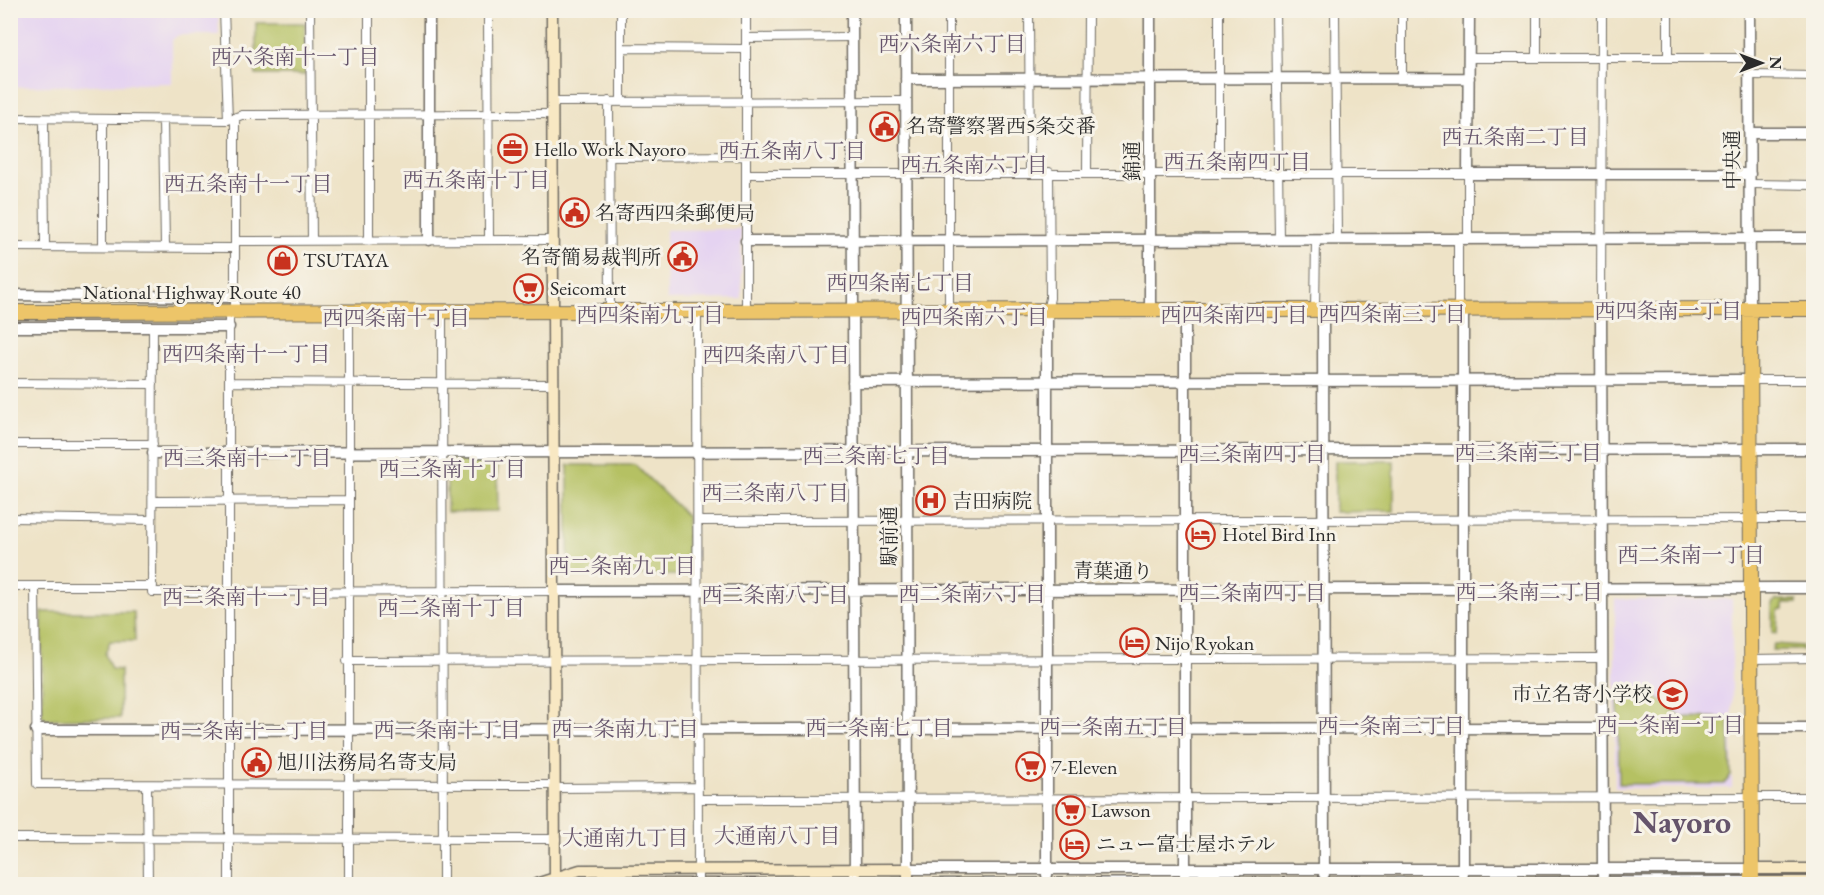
<svg xmlns="http://www.w3.org/2000/svg" width="1824" height="895" font-family="'EB Garamond','Noto Serif JP',serif">
<style>
.built{fill:#e5d3f1}
.green{fill:#b5c163;stroke:#707647;stroke-width:1.5}
.lines{fill:none;stroke-linecap:round;stroke-linejoin:round}
.minor-casing{stroke:#6f6b62;stroke-width:10}
.tertiary-casing{stroke:#6f6b62;stroke-width:13}
.secondary-casing{stroke:#6f6b62;stroke-width:13}
.trunk-casing{stroke:#6f6b62;stroke-width:16}
.minor{stroke:#fff;stroke-width:8}
.tertiary{stroke:#fff;stroke-width:10}
.secondary{stroke:#f8e8c3;stroke-width:10}
.trunk{stroke:#edc569;stroke-width:14}
.labels{text-anchor:middle;dominant-baseline:central;stroke-width:6;stroke-linejoin:round;paint-order:stroke}
.poi-label{font-size:20px;fill:#2b2b2b;stroke:#f7f3e8;text-anchor:start}
.street-label{font-size:20px;fill:#2b2b2b;stroke:#f7f3e8}
.neighbourhood-label{font-size:21px;fill:#65546b;stroke:#f7f3e8}
.town-label{font-size:32px;font-weight:bold;fill:#65546b;stroke:#f7f3e8}
</style>
<rect width="100%" height="100%" fill="#f7f3e8"/>
<filter id="ink" filterUnits="userSpaceOnUse"><feTurbulence type="fractalNoise" baseFrequency=".0167" numOctaves="2"/><feDisplacementMap in="SourceGraphic" scale="12" xChannelSelector="R" yChannelSelector="G"/><feConvolveMatrix kernelMatrix="1 2 1 2 8 2 1 2 1" color-interpolation-filters="sRGB"/></filter>
<filter id="wash" filterUnits="userSpaceOnUse"><feTurbulence type="fractalNoise" baseFrequency=".008" numOctaves="4" result="noise"/><feDisplacementMap in="SourceGraphic" scale="24" xChannelSelector="R" yChannelSelector="G"/><feGaussianBlur stdDeviation="1.35" result="paint"/><feColorMatrix in="noise" values="0 0 0 0 0 0 0 0 0 0 0 0 0 0 0 0 0 1.4 0 .05"/><feComposite in="paint" operator="in"/></filter>
<g filter="url(#wash)">
<rect width="100%" height="100%" fill="#eee3c7"/>
<!-- built -->
<path class="built" d="M10,11H218L219,35H178L172,40V83L11,87Z
M741,229L742,299L667,300L666,230Z
M1615,599H1732V788H1615Z"/>
<!-- green -->
<path class="green" d="M256,23H305V75H256Z
M447,461H497L498,511L447,512Z
M1335,461H1394V511L1335,512Z
M568,465H635L687,516V575L568,576Z
M1776,600H1797V603H1783V609L1778,610L1777,634L1772,632V603Z
M42,612H134L135,641H110L105,654L111,669L120,670V718L45,719L42,715Z
M1774,644L1802,646V650H1772Z
M1618,698H1658L1681,717L1729,718L1731,776L1724,784H1619Z"/>
</g>
<g filter="url(#ink)">
<g class="lines">
<defs>
<path id="minor" d="M224,10L228,120
M310,10L312,241
M369,10V241
M488,10L489,239
M621,10V101
M746,10V311
M949,10V311
M1029,10L1030,173
M1219,10V173
M1276,10L1279,239
M1335,10L1337,239
M1402,10V78
M1537,10V57
M1668,10V58
M746,38L852,37
M621,48L746,49
M1469,58H1750
M1750,75L1814,76
M609,101L610,312
M552,102L906,101
M10,118L228,120L242,115L552,114
M235,118V312
M44,119L45,247
M163,120L165,247
M103,121V247
M609,157L746,156
M1087,172L1088,10
M746,174H1468V239
M1750,184L1814,185
M235,241L552,240
M10,247L235,248
M1315,310L1316,239
M1458,310V239
M1601,310L1602,10
M442,311L443,884
M1047,311L1050,298L1049,172
M697,312L698,884
M153,327L152,592L555,591
M1750,380H1814
M229,382L554,384
M10,383L153,384
M10,444H153
M153,501L348,500
M10,518L152,520
M698,521L1814,519
M10,586H153
M35,586L37,784L555,785
M1752,659L1814,658
M347,661L1602,658
M147,785L148,884
M555,788L698,787
M698,799L1814,797
M10,838L556,839
M229,884V312
M349,884V312"/>
<path id="tertiary" d="M429,10V240
M852,10L855,884
M906,10L908,869H1752
M1150,10V311
M1469,10L1468,174H1750
M1749,10L1750,309
M906,79L1469,78
M1750,133H1814
M746,241L1814,238
M10,295L235,297
M1185,310V877
M1323,310L1324,874
M1463,310V874
M1601,310L1603,875
M10,327H229
M853,382L1750,380
M153,453L1814,449
M555,591L1814,588
M1752,728H1814
M36,730L1603,728
M1047,875V311
M908,884L1752,882"/>
<path id="secondary" d="M552,10L555,884
M1752,869H1814
M555,880L580,884
M1752,882H1814
M536,884L580,870L908,869V884
M601,884H908"/>
<path id="trunk" d="M1750,309L1752,884
M10,312L1814,309"/>
</defs>
<!-- minor casing -->
<use href="#minor" class="minor-casing"/>
<!-- tertiary casing -->
<use href="#tertiary" class="tertiary-casing"/>
<!-- secondary casing -->
<use href="#secondary" class="secondary-casing"/>
<!-- trunk casing -->
<use href="#trunk" class="trunk-casing"/>
<!-- minor -->
<use href="#minor" class="minor"/>
<!-- tertiary -->
<use href="#tertiary" class="tertiary"/>
<!-- secondary -->
<use href="#secondary" class="secondary"/>
<!-- trunk -->
<use href="#trunk" class="trunk"/>
</g>
</g>
<!-- icons -->
<defs>
<symbol id="civic-ring" viewBox="-11 -11 22 22"><circle r="9.5" fill="#f7f3e8" stroke="#c8321e" stroke-width="1.5"/><path d="M-.6-6.5H3V-4.5H.6V-3L4-1V1h2V6H-6V1h2V-1L-.6-3ZM-1.2 2.5V6h2.4V2.5Z" fill="#c8321e"/></symbol>
<symbol id="office-ring" viewBox="-11 -11 22 22"><circle r="9.5" fill="#f7f3e8" stroke="#c8321e" stroke-width="1.5"/><path d="M-6-3h4V-5.5h4V-3h4V5H-6ZM-1-4.5V-3h2v-1.5ZM-6 0V1H6V0Z" fill="#c8321e"/></symbol>
<symbol id="shop-ring" viewBox="-11 -11 22 22"><circle r="9.5" fill="#f7f3e8" stroke="#c8321e" stroke-width="1.5"/><path d="M-5-2.5h2.3a2.7 3.5 0 0 1 5.4 0H5L5.5 6h-11ZM-1.5-2.5h3a1.5 2.3 0 0 0-3 0Z" fill="#c8321e"/></symbol>
<symbol id="supermarket-ring" viewBox="-11 -11 22 22"><circle r="9.5" fill="#f7f3e8" stroke="#c8321e" stroke-width="1.5"/><path d="M-6-5.5h2.5l.6 2H6L4.5 2H-2.5L-4.4-4H-6ZM-1.5 3.2a1.3 1.3 0 1 0 .1 0ZM3 3.2a1.3 1.3 0 1 0 .1 0Z" fill="#c8321e"/></symbol>
<symbol id="hospital-ring" viewBox="-11 -11 22 22"><circle r="9.5" fill="#f7f3e8" stroke="#c8321e" stroke-width="1.5"/><path d="M-5-5h3v3.5h4V-5h3V5h-3V1.5h-4V5h-3Z" fill="#c8321e"/></symbol>
<symbol id="hotel-ring" viewBox="-11 -11 22 22"><circle r="9.5" fill="#f7f3e8" stroke="#c8321e" stroke-width="1.5"/><path d="M-6-4.5h1.5V1H6V5H4.5V3h-9V5H-6ZM-4 0a1.8 1.8 0 1 1 3.6 0ZM.5 0V-2.5h3Q6-2.5 6 0Z" fill="#c8321e"/></symbol>
<symbol id="school-ring" viewBox="-11 -11 22 22"><circle r="9.5" fill="#f7f3e8" stroke="#c8321e" stroke-width="1.5"/><path d="M0-5L7-2L0 1L-7-2ZM-4 1L0 2.5L4 1V4Q0 6-4 4Z" fill="#c8321e"/></symbol>
</defs>
<g fill-rule="evenodd">
<use href="#civic-ring" x="868" y="110" width="33" height="33"/>
<use href="#office-ring" x="496" y="132" width="33" height="33"/>
<use href="#civic-ring" x="558" y="196" width="33" height="33"/>
<use href="#civic-ring" x="666" y="240" width="33" height="33"/>
<use href="#shop-ring" x="266" y="244" width="33" height="33"/>
<use href="#supermarket-ring" x="512" y="272" width="33" height="33"/>
<use href="#hospital-ring" x="914" y="484" width="33" height="33"/>
<use href="#hotel-ring" x="1184" y="518" width="33" height="33"/>
<use href="#hotel-ring" x="1118" y="626" width="33" height="33"/>
<use href="#school-ring" x="1656" y="678" width="33" height="33"/>
<use href="#civic-ring" x="240" y="746" width="33" height="33"/>
<use href="#supermarket-ring" x="1014" y="750" width="33" height="33"/>
<use href="#supermarket-ring" x="1054" y="794" width="33" height="33"/>
<use href="#hotel-ring" x="1058" y="828" width="33" height="33"/>
</g>
<g class="labels">
<!-- poi labels -->
<g class="poi-label">
<text x="906" y="126">名寄警察署西5条交番</text>
<text x="534" y="149">Hello Work Nayoro</text>
<text x="595" y="213">名寄西四条郵便局</text>
<text x="661" y="257" text-anchor="end">名寄簡易裁判所</text>
<text x="303" y="260">TSUTAYA</text>
<text x="550" y="288">Seicomart</text>
<text x="952" y="501">吉田病院</text>
<text x="1222" y="534">Hotel Bird Inn</text>
<text x="1155" y="643">Nijo Ryokan</text>
<text x="1652" y="694" text-anchor="end">市立名寄小学校</text>
<text x="277" y="762">旭川法務局名寄支局</text>
<text x="1052" y="767">7-Eleven</text>
<text x="1091" y="810">Lawson</text>
<text x="1096" y="844">ニュー富士屋ホテル</text>
</g>
<!-- street labels -->
<g class="street-label">
<text transform="translate(1732 160) rotate(-90)">中央通</text>
<text transform="translate(1132 161) rotate(-90)">錦通</text>
<text x="192" y="292">National Highway Route 40</text>
<text transform="translate(889 536) rotate(-90)">駅前通</text>
<text transform="translate(1113 571) rotate(1)">青葉通り</text>
</g>
<!-- neighbourhood labels -->
<g class="neighbourhood-label">
<text x="952" y="43">西六条南六丁目</text>
<text x="295" y="56">西六条南十一丁目</text>
<text x="1515" y="136">西五条南二丁目</text>
<text x="792" y="150">西五条南八丁目</text>
<text x="1237" y="161">西五条南四丁目</text>
<text x="974" y="164">西五条南六丁目</text>
<text x="476" y="179">西五条南十丁目</text>
<text x="248" y="183">西五条南十一丁目</text>
<text x="900" y="282">西四条南七丁目</text>
<text x="1668" y="310">西四条南一丁目</text>
<text x="1392" y="313">西四条南三丁目</text>
<text x="650" y="314">西四条南九丁目</text>
<text x="1234" y="314">西四条南四丁目</text>
<text x="974" y="316">西四条南六丁目</text>
<text x="396" y="317">西四条南十丁目</text>
<text x="246" y="353">西四条南十一丁目</text>
<text x="776" y="354">西四条南八丁目</text>
<text x="1528" y="452">西三条南二丁目</text>
<text x="1252" y="453">西三条南四丁目</text>
<text x="876" y="455">西三条南七丁目</text>
<text x="247" y="457">西三条南十一丁目</text>
<text x="452" y="468">西三条南十丁目</text>
<text x="775" y="492">西三条南八丁目</text>
<text x="1691" y="554">西二条南一丁目</text>
<text x="622" y="565">西二条南九丁目</text>
<text x="1529" y="591">西二条南二丁目</text>
<text x="1252" y="592">西二条南四丁目</text>
<text x="972" y="593">西二条南六丁目</text>
<text x="775" y="594">西二条南八丁目</text>
<text x="246" y="596">西二条南十一丁目</text>
<text x="451" y="607">西二条南十丁目</text>
<text x="1670" y="724">西一条南一丁目</text>
<text x="1391" y="725">西一条南三丁目</text>
<text x="1113" y="726">西一条南五丁目</text>
<text x="879" y="727">西一条南七丁目</text>
<text x="625" y="728">西一条南九丁目</text>
<text x="447" y="729">西一条南十丁目</text>
<text x="244" y="730">西一条南十一丁目</text>
<text x="777" y="835">大通南八丁目</text>
<text x="625" y="837">大通南九丁目</text>
</g>
<!-- town labels -->
<g class="town-label">
<text x="1682" y="822">Nayoro</text>
</g>
</g>
<!-- margin -->
<rect width="1824" height="895" fill="none" stroke="#f7f3e8" stroke-width="36"/>
<!-- north arrow -->
<g transform="translate(1761 63) rotate(90)" stroke="#f7f3e8" stroke-width="4.5" paint-order="stroke">
<path d="M0-4.5L10 22L0 15L-10 22Z" fill="#2b2b2b"/>
<text y="-9" font-size="16" font-weight="bold" text-anchor="middle" fill="#2b2b2b">N</text>
</g>
</svg>
